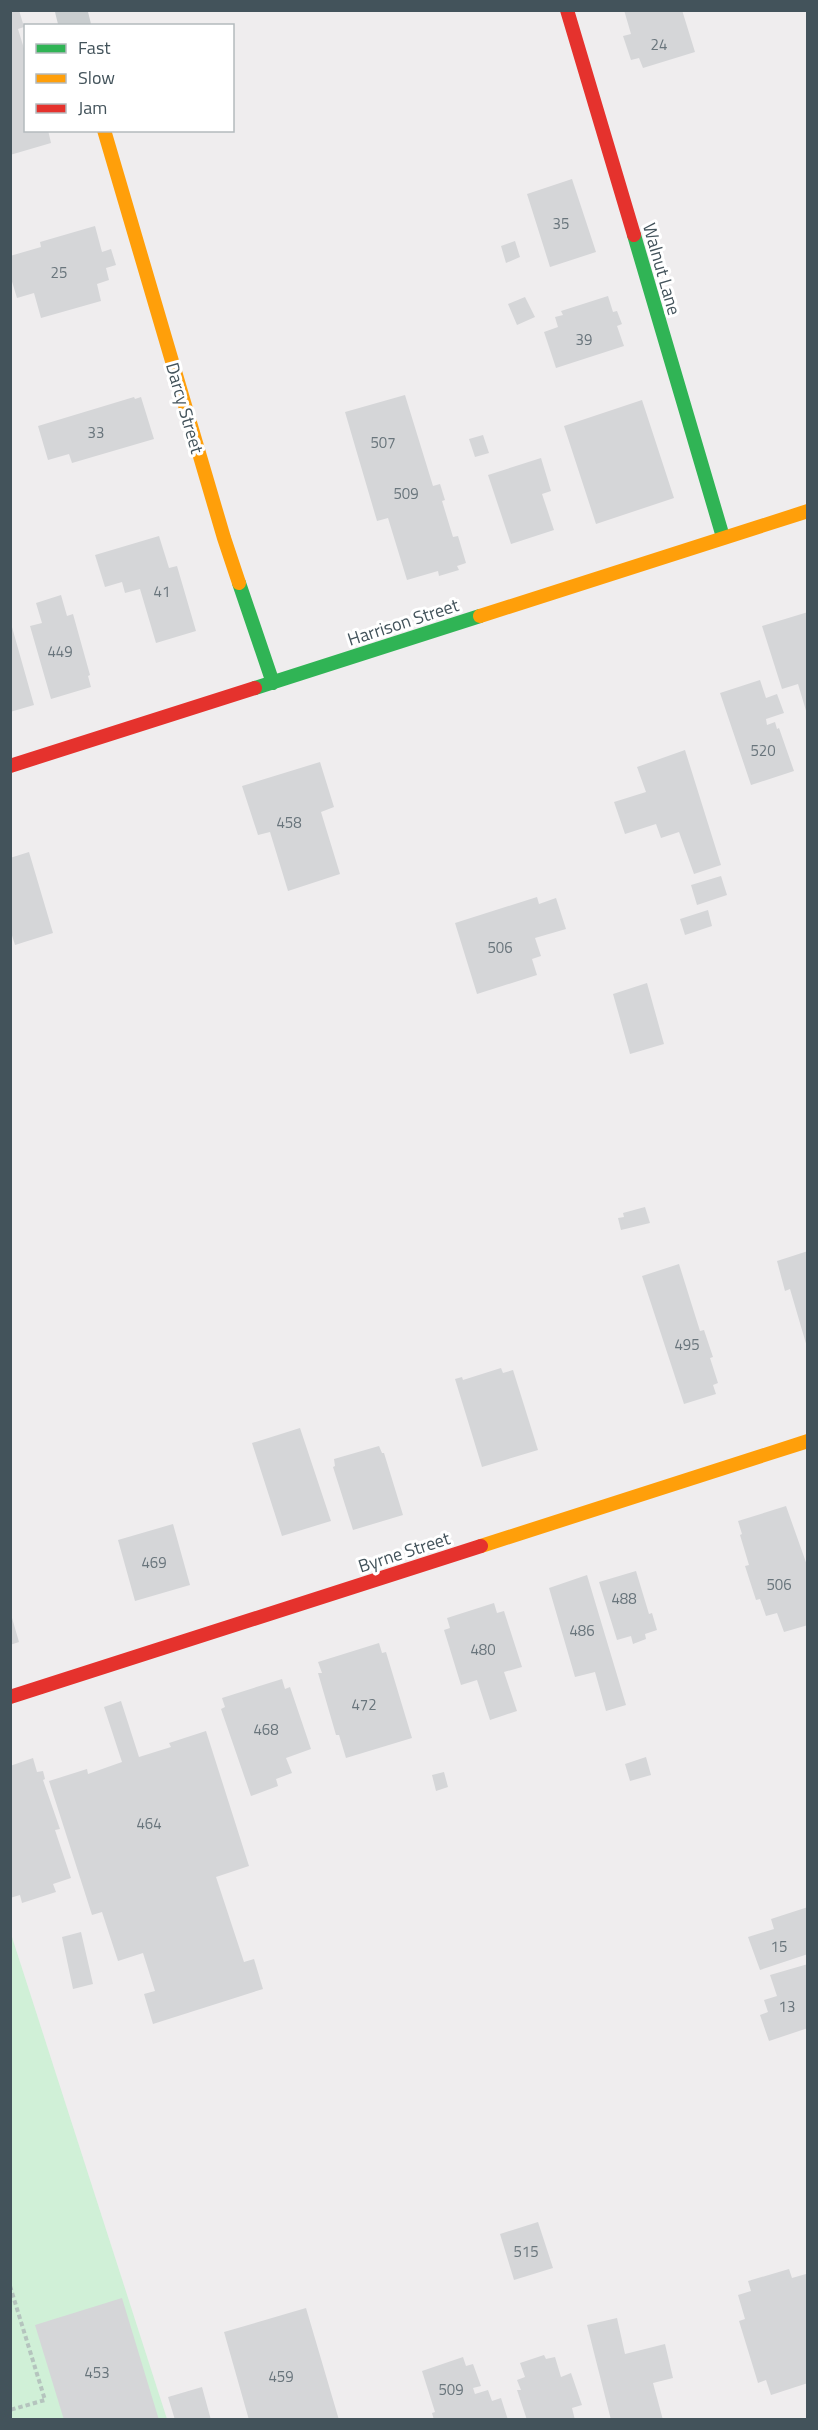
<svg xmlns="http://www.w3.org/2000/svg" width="818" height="2430" font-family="'Titillium Web',sans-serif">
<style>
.green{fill:#d0f0d7}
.building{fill:#d5d6d8}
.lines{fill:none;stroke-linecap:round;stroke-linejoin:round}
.path{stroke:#b5c4be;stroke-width:4;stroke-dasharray:4.5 3;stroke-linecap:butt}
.street{stroke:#c9cdcf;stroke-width:32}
.fast{stroke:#30b455;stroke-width:14}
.slow{stroke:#ff9f0a;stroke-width:14}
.jam{stroke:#e5322d;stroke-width:14}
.labels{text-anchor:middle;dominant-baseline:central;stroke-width:6;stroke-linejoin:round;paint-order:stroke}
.number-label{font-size:15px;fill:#69757c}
.street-label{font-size:18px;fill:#43535b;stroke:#fff}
</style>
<rect width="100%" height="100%" fill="#efedee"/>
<!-- green -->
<path class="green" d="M11,1934L167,2419H11Z"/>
<!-- building -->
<path class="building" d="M10,10H19L24,27L18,29L26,55V130H48L51,143L10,155Z
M624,10H682L695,52L643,68L639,58L631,60L623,36L631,34Z
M572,179L596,252L550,267L527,194Z
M95,226L102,252L111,249L116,265L106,268L109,280L97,284L101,301L41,318L34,293L17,298L10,275V256L41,247L40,242Z
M515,241L520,257L506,263L501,246Z
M608,296L613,312L617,311L622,324L617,326L624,346L556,368L544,332L558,327L555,317L563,315L561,311Z
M525,297L535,317L517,325L508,304Z
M405,395L433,486L440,484L445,500L442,501L453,537L458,536L466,563L457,566L459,570L439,576L438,571L407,580L388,518L377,521L345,412Z
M134,397L135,399L141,397L154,439L72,463L69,454L48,460L38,426Z
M642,400L674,498L596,524L564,426Z
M483,435L489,453L475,457L469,439Z
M541,458L551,491L542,494L554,530L511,544L488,475Z
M159,536L169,568L177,566L196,631L156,643L140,589L125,593L122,582L105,587L95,555Z
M61,595L67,616L73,614L90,675L88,676L91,687L51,699L30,626L42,623L36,603Z
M808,612V714H807L798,684L782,689L762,626Z
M10,620L34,705L10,712Z
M760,680L766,698L777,694L784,713L766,719L767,725L775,722L777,729L779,728L794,771L751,785L720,693Z
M685,750L721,865L694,874L679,832L661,838L656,824L625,834L614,802L646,792L637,767Z
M320,762L334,807L321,812L340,874L288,891L270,832L258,835L242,786Z
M29,852L53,933L15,945L10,929V858Z
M721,876L727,895L697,905L691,885Z
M537,897L539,904L556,898L566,929L535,938L541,956L532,959L537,975L477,994L455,923Z
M708,910L712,926L685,935L680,919Z
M647,983L664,1044L630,1054L613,994Z
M645,1207L650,1223L621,1230L618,1218L624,1217L623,1213Z
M808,1251V1347H807L790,1289L785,1291L777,1261Z
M679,1264L700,1331L704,1330L713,1357L710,1358L718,1383L713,1385L716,1394L684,1404L642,1276Z
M501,1368L503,1373L513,1370L538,1450L482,1467L455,1379L462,1377L463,1380Z
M300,1428L331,1521L282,1536L252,1443Z
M379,1446L382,1453H384L403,1515L353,1530L333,1467L335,1466L334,1459Z
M786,1506L808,1568V1625L784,1632L777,1613L766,1616L760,1599L756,1600L745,1566L749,1565L740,1535L742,1534L738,1521Z
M173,1524L190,1585L135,1601L118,1540Z
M636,1571L649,1614L652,1613L657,1630L645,1634L646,1639L633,1644L631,1636L617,1640L599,1582Z
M587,1575L626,1705L606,1711L595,1672L575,1677L549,1588Z
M494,1603L497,1613L504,1611L522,1667L504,1672L517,1711L490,1720L477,1680L461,1685L444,1630L450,1628L447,1618Z
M10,1611L19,1642L10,1645Z
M379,1643L382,1653L386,1652L412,1738L346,1758L339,1735H336L318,1673H322L318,1662Z
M282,1679L285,1689L290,1687L311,1749L286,1758L292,1773L276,1779L278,1786L251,1796L221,1709L225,1707L222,1698Z
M121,1701L139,1757L171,1747L169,1743L206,1731L249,1866L216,1877L244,1962L254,1959L263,1989L153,2024L144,1994L155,1991L143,1953L118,1961L102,1912L92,1915L49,1781L87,1769L88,1774L122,1762L104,1707Z
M646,1757L651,1775L630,1781L625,1764Z
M33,1758L37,1772L43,1771L45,1779L43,1780L60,1829L55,1830L71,1878L53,1884L56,1892L22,1903L20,1895L10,1898V1766Z
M444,1772L448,1787L436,1791L432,1775Z
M808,1907V1954L760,1970L748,1937L774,1929L771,1919Z
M81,1932L93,1984L73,1989L62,1937Z
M808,1964V2028L769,2041L760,2015L768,2012L764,2000L777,1996L770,1975Z
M538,2222L553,2268L514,2280L500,2234Z
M789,2269L792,2278L806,2274L808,2279V2383L771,2395L766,2380L758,2383L739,2321L745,2319L738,2295L751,2291L748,2281Z
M122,2298L159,2420H64L35,2325Z
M306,2308L339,2420H249L224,2332Z
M617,2318L625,2354L665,2344L673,2378L653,2383L663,2420H611L587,2325Z
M544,2355L546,2359L555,2357L561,2377L571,2373L582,2405L572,2408L575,2420H527L517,2390H521L517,2380L525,2377L520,2363Z
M463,2357L466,2366L473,2364L481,2386L473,2388L475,2394L488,2390L492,2401L501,2398L508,2420H434L432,2413L435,2412L422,2371Z
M202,2387L211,2420H175L168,2397Z"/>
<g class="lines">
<!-- path -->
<path class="path" d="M10,2286L45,2400L10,2410"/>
<!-- street -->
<path class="street" d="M71,10L75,26"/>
<!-- fast -->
<path class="fast" d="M634,235L723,537
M239,583L273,683
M255,688L480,616"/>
<!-- slow -->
<path class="slow" d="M104,130L224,538L239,583
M480,616L808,511
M481,1546L808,1441"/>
<!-- jam -->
<path class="jam" d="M567,10L634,235
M10,766L255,688
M10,1697L481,1546"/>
</g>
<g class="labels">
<!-- number labels -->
<g class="number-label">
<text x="659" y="44">24</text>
<text x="561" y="223">35</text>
<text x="59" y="272">25</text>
<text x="584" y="339">39</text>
<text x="96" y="432">33</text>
<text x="383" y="442">507</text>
<text x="406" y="493">509</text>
<text x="162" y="591">41</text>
<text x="60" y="651">449</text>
<text x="763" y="750">520</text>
<text x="289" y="822">458</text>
<text x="500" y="947">506</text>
<text x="687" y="1344">495</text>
<text x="154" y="1562">469</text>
<text x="779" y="1584">506</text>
<text x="624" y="1598">488</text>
<text x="582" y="1630">486</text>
<text x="483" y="1649">480</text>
<text x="364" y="1704">472</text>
<text x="266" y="1729">468</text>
<text x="149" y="1823">464</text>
<text x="779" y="1946">15</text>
<text x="787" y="2006">13</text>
<text x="526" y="2251">515</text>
<text x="97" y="2372">453</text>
<text x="281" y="2376">459</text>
<text x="451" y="2389">509</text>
</g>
<!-- street labels -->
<g class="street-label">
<text transform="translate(662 269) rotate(74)">Walnut Lane</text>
<text transform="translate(185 408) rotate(74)">Darcy Street</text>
<text transform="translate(403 622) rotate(-18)">Harrison Street</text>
<text transform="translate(404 1552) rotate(-18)">Byrne Street</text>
</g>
</g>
<!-- border -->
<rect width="818" height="2430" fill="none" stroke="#43535b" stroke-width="24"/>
<!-- legend -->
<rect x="24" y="24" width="210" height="108" fill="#ffffff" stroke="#b4babd" stroke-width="1.5"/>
<rect x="36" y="44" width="30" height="9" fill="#30b455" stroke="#b4babd" stroke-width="1.5"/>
<text x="78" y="54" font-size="18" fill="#43535b">Fast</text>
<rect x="36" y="74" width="30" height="9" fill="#ff9f0a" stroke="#b4babd" stroke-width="1.5"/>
<text x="78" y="84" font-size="18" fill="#43535b">Slow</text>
<rect x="36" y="104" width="30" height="9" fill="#e5322d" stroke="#b4babd" stroke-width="1.5"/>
<text x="78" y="114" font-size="18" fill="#43535b">Jam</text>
</svg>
